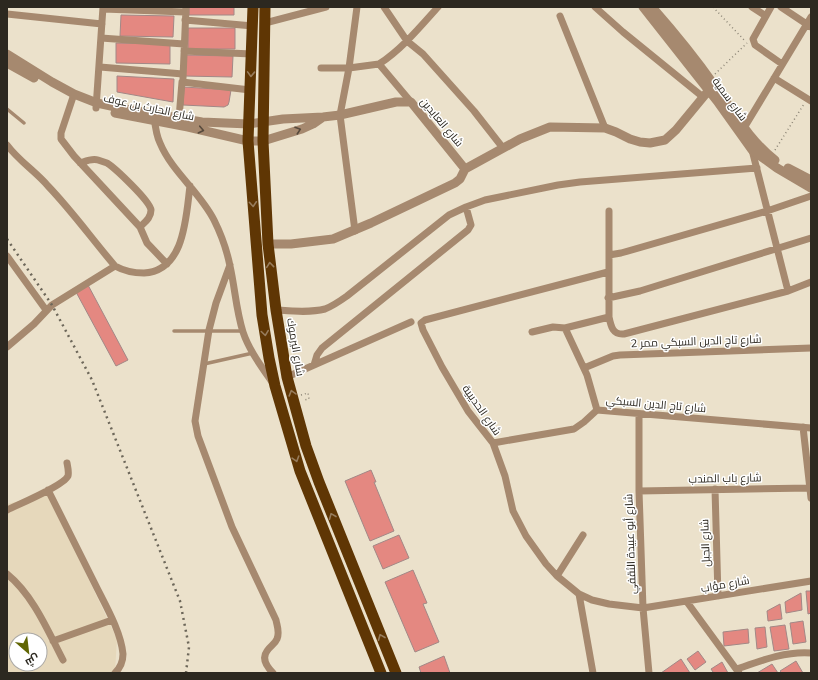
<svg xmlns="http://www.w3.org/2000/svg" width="818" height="680" font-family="Mulish,Cairo,sans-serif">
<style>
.built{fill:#e6d8bb;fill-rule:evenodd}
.building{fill:#e48881;stroke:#a28886}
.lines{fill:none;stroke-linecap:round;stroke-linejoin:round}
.path{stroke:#8c8576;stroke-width:1.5;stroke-dasharray:1 3;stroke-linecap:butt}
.service{stroke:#a6896f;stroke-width:3.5}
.minor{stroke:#a6896f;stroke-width:7}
.tertiary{stroke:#a6896f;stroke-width:9}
.trunk{stroke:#5f3604;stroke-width:11}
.rail{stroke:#6d675a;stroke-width:2.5;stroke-dasharray:2 4;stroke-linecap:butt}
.oneway{stroke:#977c5c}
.oneway2{stroke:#574a3c}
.labels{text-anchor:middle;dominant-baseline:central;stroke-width:3;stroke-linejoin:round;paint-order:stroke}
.street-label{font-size:11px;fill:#2c2820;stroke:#fff}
</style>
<rect width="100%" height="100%" fill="#ebe1cb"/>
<!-- built -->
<path class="built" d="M48,494L117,639L115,672L113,673H7V504ZM16,640H40V664H16Z"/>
<!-- building -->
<path class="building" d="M189,7H234V15H189Z
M121,15L174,16L173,37L120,36Z
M188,28H235V49H188Z
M116,43L170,44V64L116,63Z
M185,55L233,56L232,77L184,76Z
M117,76L174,79L173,102L117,92Z
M184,87L231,90L229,102L228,105L224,107L183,105Z
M88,285L128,360L116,366L76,292Z
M371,470L376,482H374L376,487L394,531L370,541L345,481Z
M399,535L409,558L383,569L373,546Z
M413,570L427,603L423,604L439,642L415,652L385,582Z
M806,591H811V613L808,614Z
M801,593L802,610L786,613L785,602Z
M780,604L782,619L768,621L767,611Z
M803,621L806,642L793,644L790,623Z
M785,625L789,649L774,651L770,627Z
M765,627L767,647L757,649L755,628Z
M748,629L749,643L724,646L723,632Z
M698,651L706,662L695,670L687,659Z
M444,656L450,673H421L419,667Z
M681,659L690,673H661Z
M796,661L803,673H782L780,671Z
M722,662L728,673H711L713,672L711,669Z
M772,664L778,673H757Z"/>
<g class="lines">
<!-- path -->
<path class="path" d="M713,7L745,41
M715,74L747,43
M775,150L804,104
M301,395L308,393L309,399L304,400"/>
<!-- service -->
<path class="service" d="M7,109L24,123
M174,331H243
M204,364L253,353"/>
<!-- minor -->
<path class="minor" d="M384,7L407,41L423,54L474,111L503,148
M595,7L623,32L703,97
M752,7L766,16
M771,7L753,39L755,45L782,64
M781,7L811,27
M103,9L185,12
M7,14L102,24
M560,16L605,128
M185,20L253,26
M265,23L326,7
M101,38L184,44
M184,51L252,54
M379,64C402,49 420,27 438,7
M100,67L183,74
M321,68H349L379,64L411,102
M183,78L186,8
M774,78L811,101
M74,94L61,133V139L74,156L140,227L147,243L167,264
M96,108L103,7
M154,116C155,125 156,135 160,143C172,172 200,192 214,220C221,234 227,251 230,266C235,288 236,310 243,332C249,350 261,366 272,382
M179,118L182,82L250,90
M744,128L811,17
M7,145C19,161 35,171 48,186C72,211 92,239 115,266C124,271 133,273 144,273C185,271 186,216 190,186
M752,150L788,291
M80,163C86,161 92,158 98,160C101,161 104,162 107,163C115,168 150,201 151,210C151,218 145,222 140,227
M811,196L767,211L621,253L609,255V317C611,327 613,335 624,334L788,291L811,282
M355,231L340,115L349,68L357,7
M609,255V211
M7,256L46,310
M230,265L216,303L209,330L195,421L198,436L232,527L276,620C277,626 280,632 277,639C275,644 270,646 267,651C261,659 267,667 273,673
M608,272L425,320L421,323L423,330L442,367L468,411L493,443L505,476L513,511L526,536L546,564L557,576L579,594L592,600L609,604L643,608L811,581
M608,298L640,291L811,238
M276,310C291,311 310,313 325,309C333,306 340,301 347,296L449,215L466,207L485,200L558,185L580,182L757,168
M565,328L609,317
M532,332L553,327L565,328L587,375L597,410
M7,347L34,324L52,305L115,266
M314,365L317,355L322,348L468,230L471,225L466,207
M584,368L613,356L620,355L811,348
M287,377L411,322
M597,410L811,428
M639,414V491L643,608L649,673
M803,427L811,498
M493,443L574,429L584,422L597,410
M715,489L718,596
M48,490C64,522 80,554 96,586C106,606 121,632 123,654C123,662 121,667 115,673
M639,491L811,488
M7,510C19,504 63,486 68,476C69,472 68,468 67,463
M7,574C33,595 48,631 63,660
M557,576L583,535
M579,594L593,673
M687,602L739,673
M53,641L112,620
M737,669C760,661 785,651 811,653"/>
<!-- tertiary -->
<path class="tertiary" d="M643,7L717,101L752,150L777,168L811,188
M652,7C674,32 696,59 715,86C734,112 749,140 775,160
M7,54L52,82L74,94L97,103L125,109L202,122L249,124L283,119L323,117L340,115L396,102H411L465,169
M7,63L34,78
M115,113L188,127L248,141H263L302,129L313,124L323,117
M788,168L811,180
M268,244H291L333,239L371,223L455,183L460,179L465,169L520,139L550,127L605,128L616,132L630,139L640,142L650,143L665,140L676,130L709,90L714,85"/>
<!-- trunk -->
<path class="trunk" d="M253,7L248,141L262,315L269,358L275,386L300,471L381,673
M265,7L263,141L268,244L276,310L287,377L306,446L319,482L396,673"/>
<!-- rail -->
<path class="rail" d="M7,239L52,305L92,380L180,601L189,647L186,673"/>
</g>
<!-- one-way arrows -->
<defs><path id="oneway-chevron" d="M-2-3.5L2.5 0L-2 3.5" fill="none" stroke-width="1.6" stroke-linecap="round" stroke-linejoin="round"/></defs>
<g class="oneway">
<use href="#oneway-chevron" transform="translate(251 74) rotate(92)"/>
<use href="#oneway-chevron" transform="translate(253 204) rotate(86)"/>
<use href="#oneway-chevron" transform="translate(270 265) rotate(-96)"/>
<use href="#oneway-chevron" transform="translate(265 333) rotate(82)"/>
<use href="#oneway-chevron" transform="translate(292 393) rotate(-106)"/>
<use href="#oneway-chevron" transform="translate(296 459) rotate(73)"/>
<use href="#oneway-chevron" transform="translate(332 516) rotate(-112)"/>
<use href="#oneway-chevron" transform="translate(381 637) rotate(-112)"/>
</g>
<g class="oneway2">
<use href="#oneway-chevron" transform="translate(201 130) rotate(12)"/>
<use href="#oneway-chevron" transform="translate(298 130) rotate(-19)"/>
</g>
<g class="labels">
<!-- street labels -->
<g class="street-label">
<text transform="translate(730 99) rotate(54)">شارع سمية</text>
<text transform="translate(149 107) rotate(12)">شارع الحارث بن عوف</text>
<text transform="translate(442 122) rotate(50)">شارع العايدين</text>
<text transform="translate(696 341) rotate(-2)">شارع تاج الدين السبكي ممر 2</text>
<text transform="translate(296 347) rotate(80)">شارع اليرموك</text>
<text transform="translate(656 404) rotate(5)">شارع تاج الدين السبكي</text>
<text transform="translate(482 410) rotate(55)">شارع الحديبية</text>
<text transform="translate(725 478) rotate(-1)">شارع باب المندب</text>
<text transform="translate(705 543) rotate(-92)">شارع الجبل</text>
<text transform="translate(630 544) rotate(-92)">شارع أبو عبيدة الثقفي</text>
<text transform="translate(725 584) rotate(-10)">شارع مؤاب</text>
</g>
</g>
<!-- border -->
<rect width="818" height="680" fill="none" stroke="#2c2820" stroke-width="16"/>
<!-- north arrow -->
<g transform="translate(28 652) rotate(152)"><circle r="19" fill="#ffffff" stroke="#aba9a6"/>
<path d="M0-3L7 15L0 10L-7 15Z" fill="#616604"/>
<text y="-6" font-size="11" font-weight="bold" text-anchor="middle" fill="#2c2820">ش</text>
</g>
</svg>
